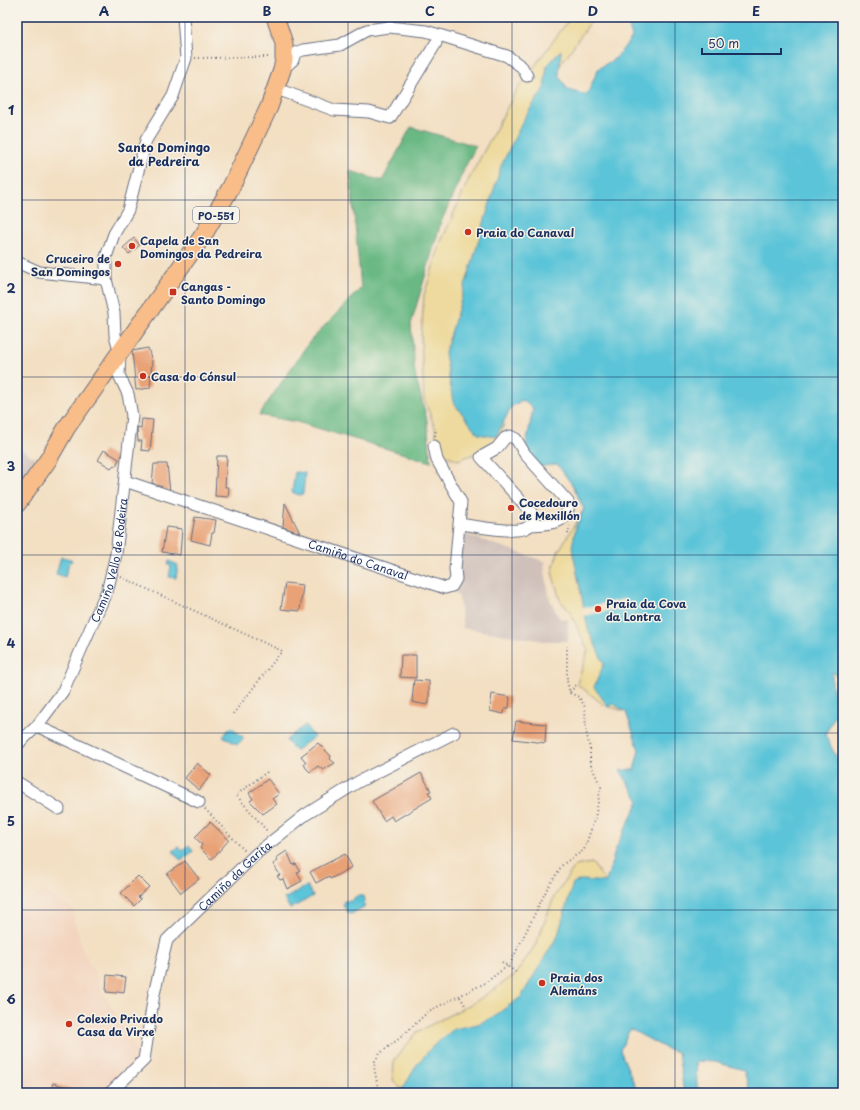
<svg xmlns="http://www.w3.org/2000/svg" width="860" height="1110" font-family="'Playpen Sans',sans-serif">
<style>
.built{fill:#f3d4be}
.industrial{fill:#cfc0ba}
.forest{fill:#6bb984;stroke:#437471}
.sand{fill:#eeda9e;stroke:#84847e}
.water{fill:#5bc4d8;stroke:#3b7a9b}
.pier{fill:#f3dfc2}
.building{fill:#e9a176}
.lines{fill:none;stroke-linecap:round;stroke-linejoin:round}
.minor-casing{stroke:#676d81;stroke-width:13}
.primary-casing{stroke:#676d81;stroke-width:19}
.path{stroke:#676d81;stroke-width:2;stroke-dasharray:1 3;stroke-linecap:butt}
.minor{stroke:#fff;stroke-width:11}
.primary{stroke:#f8bd88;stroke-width:17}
.grid{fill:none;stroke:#1b2f5e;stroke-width:1;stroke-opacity:0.55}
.poi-dot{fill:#c8321e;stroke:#f7f3e8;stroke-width:1.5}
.labels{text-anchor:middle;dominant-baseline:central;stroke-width:3;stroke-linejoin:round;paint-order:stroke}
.shield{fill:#f7f3e8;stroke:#5d6a87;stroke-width:1}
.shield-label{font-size:10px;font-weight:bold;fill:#1b2f5e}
.poi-label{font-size:11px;font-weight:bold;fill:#1b2f5e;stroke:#f7f3e8;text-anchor:start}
.street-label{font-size:11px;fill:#1b2f5e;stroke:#f7f3e8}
.neighbourhood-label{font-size:12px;font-weight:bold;fill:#1b2f5e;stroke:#f7f3e8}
.neatline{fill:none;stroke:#1b2f5e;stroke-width:1.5}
.grid-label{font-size:13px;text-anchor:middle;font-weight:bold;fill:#1b2f5e}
</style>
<rect width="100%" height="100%" fill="#f7f3e8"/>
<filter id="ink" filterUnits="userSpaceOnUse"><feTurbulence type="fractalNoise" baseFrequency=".025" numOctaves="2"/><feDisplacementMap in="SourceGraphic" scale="8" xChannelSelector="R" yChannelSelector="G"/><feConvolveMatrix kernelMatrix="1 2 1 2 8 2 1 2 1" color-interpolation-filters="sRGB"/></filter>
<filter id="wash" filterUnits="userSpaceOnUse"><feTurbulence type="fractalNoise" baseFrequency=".012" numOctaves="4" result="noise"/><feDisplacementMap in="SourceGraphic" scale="16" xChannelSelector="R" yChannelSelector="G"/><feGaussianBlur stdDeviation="0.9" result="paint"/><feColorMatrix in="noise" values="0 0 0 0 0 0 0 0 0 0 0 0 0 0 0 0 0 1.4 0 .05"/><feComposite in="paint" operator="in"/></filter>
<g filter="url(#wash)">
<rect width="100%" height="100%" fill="#f3dfc2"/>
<!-- built -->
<path class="built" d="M45,890L74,910V920L82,947L102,990L141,1059L104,1093H17V907Z"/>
<!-- industrial -->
<path class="industrial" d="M17,446L36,459L17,485Z
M462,533L546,562L544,566L550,600L560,619H568V641H544L463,628L459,597L455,593Z"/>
<!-- forest -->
<path class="forest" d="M411,127L476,146L465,167L441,222L411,324L415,374L427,420L431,462L297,422L259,415L310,341L361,288L350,171L382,181Z"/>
<!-- sand -->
<path class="sand" d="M571,17H594L551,78L483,413L504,424L498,445L458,460L438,452L435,428L424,399L421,339L424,295L441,242L469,179L491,138L516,91Z
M584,509L626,712L604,705L577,684L588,650L570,612L560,600L552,572L558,552Z
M592,863L606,882L603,931L409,1093L402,1090L393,1080L394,1061L417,1032L475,1002L515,975L536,944L554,897L575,866Z"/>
<!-- water -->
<path class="water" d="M626,17H843V679L832,672V684L837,712L825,735L843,770V1093H750L744,1070L715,1062L696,1061L697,1086L701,1093H684L678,1052L669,1050L630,1029L620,1050L638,1093H407L402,1090L418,1063L432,1047L454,1029L478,1024L493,1017L521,997L558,935L573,883L582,880L606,882L616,848L639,801L620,770H634L639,750L626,712L612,703L609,708L594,687L604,664L588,629L572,547L576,526L584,509L573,486L557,464L538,467L526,446L533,408L522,400L511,407L496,437L478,434L453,402L445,353L501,166L526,115L544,89L547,66L561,50L559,76L568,90L587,95L598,69L617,57L632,37Z
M295,472L305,473L303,494L298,495L292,492Z
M61,557L71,559L72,561L69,563L65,577L56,574Z
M169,561L178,565L176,578L169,577L171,566L168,565Z
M305,725L314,737L295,751L286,740Z
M231,727L244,738L237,745L223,736Z
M189,845L193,851L181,861L173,851L179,847L181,851Z
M307,886L313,896L290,909L284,899Z
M357,896H363L365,899L364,907L351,914L348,913L343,905L344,901H352L354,898Z"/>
<!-- pier -->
<path class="pier" d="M625,599L627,607L583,616L582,608Z"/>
<g id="blocks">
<!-- building -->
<path class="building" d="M134,238L140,245L129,254L123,248Z
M148,348L152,361L150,388L136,390L132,351Z
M142,419L153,420L150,451L141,450L142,441H138L137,427L141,428Z
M104,450L119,459L116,466L114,465L111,468L98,460Z
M217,456H227L225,487H229L228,497L215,496Z
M154,464H167L170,492L154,488L155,484L152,483Z
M285,503L300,533L283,527Z
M195,517L216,520L214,533H212L210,545L191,540Z
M166,527L182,529L180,555L162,552Z
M285,583L303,585L300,611L281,609Z
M401,655H416V678L400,677Z
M414,680L429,681V704L427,703V705L412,702Z
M492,694L510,697L509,708H505L504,714L490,711Z
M516,721L546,724L545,743L513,739Z
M318,743L331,756L330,759L335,763L323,770L318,766L310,772L306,768L304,764L306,762L301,756Z
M197,763L211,775L199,790L185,778Z
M421,773L431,791L428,792L432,798L394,821L391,816L384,821L372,801Z
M268,779L279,794L272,799L277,804L263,814L250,801L253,799L249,793Z
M210,822L229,840L212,859L210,858L200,848L202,845L195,837Z
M287,851L293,865L296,864L300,871L297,873L302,881L287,889L283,879L280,880L277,876L280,875L273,864L278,861L276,858Z
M345,854L352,867L330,879L329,876L316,883L310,872Z
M185,861L199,879L181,893L167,874Z
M138,876L149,887L138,897L141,899L134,906L121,893Z
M107,975L126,977L124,992L117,991V993L106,992Z
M53,1083L82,1092V1093H50Z"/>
</g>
</g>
<g filter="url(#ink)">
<use href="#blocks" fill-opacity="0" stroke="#676d81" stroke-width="1"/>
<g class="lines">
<defs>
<g id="minor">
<path d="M282,70L293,60L295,53L303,50L340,45L367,30L389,27L426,31L507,56L522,67L527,76"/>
<path d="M277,89L334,110L369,112L390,118L436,43"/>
<path d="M17,262L39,272L106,279"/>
<path id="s1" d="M125,481L445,588L452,586L456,579L455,569L461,502L437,460L434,446"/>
<path d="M460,524C473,526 516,534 526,528C533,525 533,518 531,512L481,457L497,448L505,438L510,436L516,439L525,454L568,502C571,525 547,524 530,525"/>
<path d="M37,726L199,802"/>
<path id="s2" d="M17,745L37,726L63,691L108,588L116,554L132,416L128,394L119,375L120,353L115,335L114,313L106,279V257L114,234L128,210L146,140L173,96L186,58L183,17"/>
<path d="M17,782L59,809"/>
<path id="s3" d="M110,1093L144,1060L154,994L167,940L257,853L305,815L358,782L454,733"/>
</g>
<path id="primary" d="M17,504L48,460L67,427L204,234L231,187L269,107L282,70L284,60V43L275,17"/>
</defs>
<!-- minor casing -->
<use href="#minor" class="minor-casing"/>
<!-- primary casing -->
<use href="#primary" class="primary-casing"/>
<!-- path -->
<path class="path" d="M195,58L271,57
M435,436L436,428
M568,534L570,526
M121,577L282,651L233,714
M570,692L577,684
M267,772L236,795L268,832
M205,809L245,851
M502,962L517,973
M460,997L465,1005
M379,1093L374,1067L375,1061L380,1053L400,1038L429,1011L485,983L510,964L547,889L563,864L584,850L595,818L601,787L590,763V749L586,731L585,707L579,697L570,693L567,681V646"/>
<!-- minor -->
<use href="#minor" class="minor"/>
<!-- primary -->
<use href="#primary" class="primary"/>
</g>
</g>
<!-- grid -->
<path class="grid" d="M185,17V1093M348,17V1093M512,17V1093M675,17V1093M17,200H843M17,377H843M17,555H843M17,733H843M17,910H843"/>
<!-- markers -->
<g class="poi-dot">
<circle cx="468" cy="232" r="4"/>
<circle cx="132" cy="246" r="4"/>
<circle cx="118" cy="264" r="4"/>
<rect x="169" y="288" width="8" height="8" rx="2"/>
<circle cx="143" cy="376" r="4"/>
<circle cx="511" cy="508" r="4"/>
<circle cx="598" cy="609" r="4"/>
<circle cx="542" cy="983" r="4"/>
<circle cx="69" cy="1024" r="4"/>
</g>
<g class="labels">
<!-- shield labels -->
<rect class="shield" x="193" y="207" width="46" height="16" rx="3"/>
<g class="shield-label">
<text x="216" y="215">PO-551</text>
</g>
<!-- poi labels -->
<g class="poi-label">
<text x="476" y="232">Praia do Canaval</text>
<text x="140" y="240">Capela de San<tspan x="140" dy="13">Domingos da Pedreira</tspan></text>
<text x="110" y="258" text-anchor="end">Cruceiro de<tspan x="110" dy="13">San Domingos</tspan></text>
<text x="181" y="286">Cangas -<tspan x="181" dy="13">Santo Domingo</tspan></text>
<text x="151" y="376">Casa do Cónsul</text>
<text x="519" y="502">Cocedouro<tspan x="519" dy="13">de Mexillón</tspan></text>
<text x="606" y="603">Praia da Cova<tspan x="606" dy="13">da Lontra</tspan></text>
<text x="550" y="977">Praia dos<tspan x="550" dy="13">Alemáns</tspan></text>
<text x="77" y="1018">Colexio Privado<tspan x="77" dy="13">Casa da Virxe</tspan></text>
</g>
<!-- street labels -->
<g class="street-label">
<text stroke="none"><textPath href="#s2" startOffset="211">Camiño Vello de Rodeira</textPath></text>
<text stroke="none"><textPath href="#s1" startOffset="246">Camiño do Canaval</textPath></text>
<text stroke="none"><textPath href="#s3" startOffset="263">Camiño da Garita</textPath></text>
</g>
<!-- neighbourhood labels -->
<g class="neighbourhood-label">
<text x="164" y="147">Santo Domingo<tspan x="164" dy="14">da Pedreira</tspan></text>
</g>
</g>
<!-- margin -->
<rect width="860" height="1110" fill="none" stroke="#f7f3e8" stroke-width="44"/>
<!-- scale -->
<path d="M702 48v6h79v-6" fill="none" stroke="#1b2f5e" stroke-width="2"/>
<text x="708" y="48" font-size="12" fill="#1b2f5e" stroke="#f7f3e8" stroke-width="3" paint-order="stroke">50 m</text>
<rect x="22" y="22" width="816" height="1066" class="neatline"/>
<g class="grid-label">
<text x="104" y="16">A</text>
<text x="267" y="16">B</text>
<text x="430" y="16">C</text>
<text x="593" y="16">D</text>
<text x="756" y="16">E</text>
<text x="11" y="115">1</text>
<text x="11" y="293">2</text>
<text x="11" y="471">3</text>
<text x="11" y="648">4</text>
<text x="11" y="826">5</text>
<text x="11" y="1004">6</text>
</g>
</svg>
